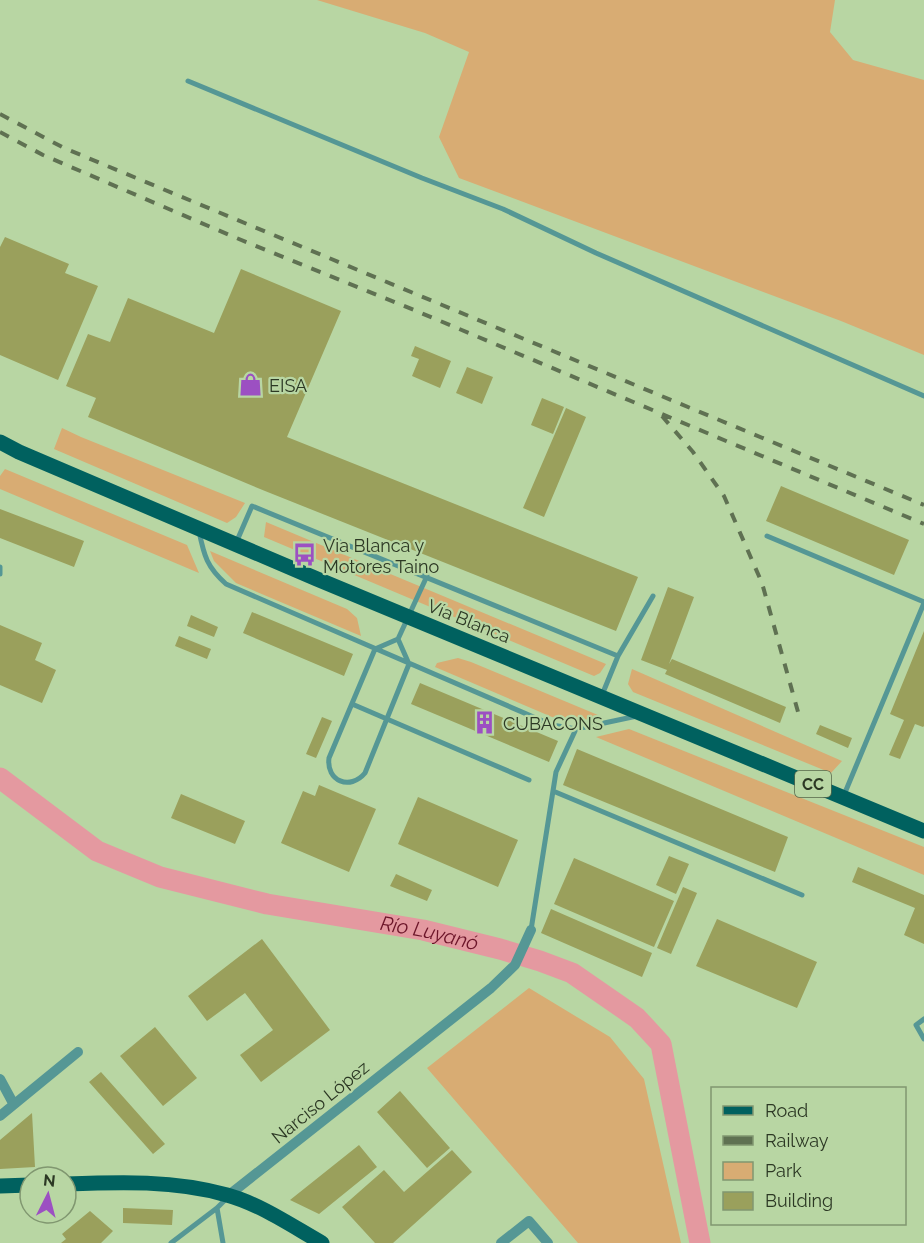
<svg xmlns="http://www.w3.org/2000/svg" width="924" height="1243" font-family="Raleway,sans-serif">
<style>
.green{fill:#d8ac73}
.lines{fill:none;stroke-linecap:round;stroke-linejoin:round}
.river{stroke:#e499a0;stroke-width:21}
.building{fill:#9aa05c}
.service{stroke:#559795;stroke-width:5}
.minor{stroke:#559795;stroke-width:10}
.primary{stroke:#00615f;stroke-width:15}
.rail{stroke:#5f7152;stroke-width:4;stroke-dasharray:10 10;stroke-linecap:butt}
.labels{text-anchor:middle;dominant-baseline:central;stroke-width:4.5;stroke-linejoin:round;paint-order:stroke}
.shield{fill:#b8d6a3;stroke:#56674a;stroke-width:1.5}
.shield-label{font-size:16px;font-weight:bold;fill:#2c3824}
.poi-label{font-size:18px;fill:#2c3824;stroke:#b8d6a3;text-anchor:start}
.street-label{font-size:18px;fill:#2c3824;stroke:#b8d6a3}
.water-label{font-size:20px;font-style:italic;fill:#6c1529;stroke:#b8d6a3}
</style>
<rect width="100%" height="100%" fill="#b8d6a3"/>
<!-- green -->
<path class="green" d="M317,0H835L830,32L853,60L924,80V355L841,321L459,178L439,137L469,52L425,33Z
M62,428L81,437L245,503L236,517L227,523L54,449Z
M5,469L187,545L199,573L0,489V476Z
M266,522L606,664L600,673L594,676L264,537Z
M210,551L347,609L357,618L361,636L236,583L214,561Z
M458,658L471,662L598,715L595,719L567,720L552,717L435,667L437,663Z
M632,669L842,761L831,773L633,692L628,684Z
M629,729L924,847V875L596,737Z
M529,988L610,1037L644,1079L681,1243H578L427,1068Z"/>
<g class="lines">
<!-- river -->
<path class="river" id="s1" d="M0,778L97,851L160,877L267,904L423,930L500,949L540,961L572,973L637,1018L661,1044L700,1243"/>
</g>
<!-- building -->
<path class="building" d="M5,237L69,264L65,273L98,286L58,380L0,355V247Z
M241,269L341,311L287,437L638,577L616,631L265,491L88,417L96,398L66,386L88,334L110,342L128,298L214,333Z
M415,346L451,361L440,388L412,376L419,359L411,356Z
M467,367L493,377L482,404L456,393Z
M542,398L564,407L553,434L531,425Z
M566,408L586,417L544,517L523,508Z
M781,486L909,540L894,575L766,521Z
M0,509L84,541L74,567L0,538Z
M668,587L694,597L669,664L672,659L786,707L780,723L665,674L667,670L641,660Z
M252,612L353,654L344,676L243,633Z
M191,615L218,627L214,637L187,626Z
M0,625L42,643L35,660L56,670L42,703L0,685Z
M924,631V726L923,727L915,724L900,759L889,755L904,720L890,714Z
M179,636L211,649L207,659L175,646Z
M420,683L558,741L549,762L411,704Z
M322,717L332,721L316,758L306,754Z
M820,725L852,738L848,748L816,734Z
M577,749L788,837L775,872L563,785Z
M319,785L376,809L349,872L281,843L303,791L315,796Z
M181,794L245,821L235,844L171,818Z
M418,797L518,840L498,887L398,844Z
M669,856L689,864L676,894L656,885Z
M574,858L674,901L654,947L554,904Z
M858,867L924,895V944L904,935L915,908L852,882Z
M396,874L432,890L427,901L390,886Z
M683,887L697,893L671,954L657,948Z
M551,909L652,953L642,977L541,933Z
M717,919L817,962L797,1008L696,966Z
M262,939L330,1030L261,1082L240,1055L273,1030L245,993L207,1021L188,996Z
M155,1027L197,1078L163,1106L120,1056Z
M101,1072L165,1144L153,1154L89,1082Z
M400,1091L450,1148L427,1168L377,1112Z
M32,1113L35,1167L0,1169V1140Z
M359,1145L377,1167L319,1214L290,1200Z
M452,1150L472,1172L393,1243H375L342,1207L384,1170L404,1192Z
M123,1208L173,1210L172,1225L123,1223Z
M90,1211L113,1231L101,1243H61L66,1239L62,1234Z"/>
<g class="lines">
<!-- service -->
<path class="service" d="M188,81L422,178L503,209L596,253L924,396
M199,531C204,556 207,567 226,584L552,725L576,729L637,716
M767,536L924,602
M236,543L252,506L618,656
M0,567V574
M398,639L409,664L365,773C350,791 326,781 329,758L375,649Z
M398,639L427,576
M602,695L618,656L653,596
M352,704L529,780
M553,791L802,895
M844,795L924,603
M531,930L556,772L576,729
M924,1019L916,1025L924,1039
M217,1208L223,1243
M171,1243L217,1208L228,1197"/>
<!-- minor -->
<path class="minor" d="M0,1079L13,1103
M0,1116L78,1052
M229,1195L491,988L515,965L531,930
M501,1243L529,1221L548,1243"/>
<!-- primary -->
<path class="primary" d="M0,442L19,452L317,579L924,831
M66,1184C119,1182 175,1180 227,1195C260,1204 292,1226 322,1243
M0,1186L30,1185"/>
<!-- rail -->
<path class="rail" d="M0,114L64,148L924,505
M0,132L43,155L234,237L414,310L924,524
M662,416L693,452L724,496L762,583L800,719"/>
</g>
<!-- icons -->
<defs>
<symbol id="shop-bare" viewBox="-9 -9 18 18"><path d="M-5-2.5h2.3a2.7 3.5 0 0 1 5.4 0H5L5.5 6h-11ZM-1.5-2.5h3a1.5 2.3 0 0 0-3 0Z" fill="#9c50c2" stroke="#b8d6a3" stroke-width="2.5" paint-order="stroke"/></symbol>
<symbol id="bus-bare" viewBox="-9 -9 18 18"><path d="M-5-6H5V4H4V6H2V4H-2V6H-4V4H-5ZM-3.5-4V0h7V-4ZM-3.5 1.2v1.5H-2V1.2ZM2 1.2v1.5H3.5V1.2Z" fill="#9c50c2" stroke="#b8d6a3" stroke-width="2.5" paint-order="stroke"/></symbol>
<symbol id="building-bare" viewBox="-9 -9 18 18"><path d="M-4-6H4V6H1V3H-1V6H-4ZM-2.5-4.3h1.7v1.8h-1.7ZM.8-4.3h1.7v1.8H.8ZM-2.5-1h1.7V.8h-1.7ZM.8-1h1.7V.8H.8Z" fill="#9c50c2" stroke="#b8d6a3" stroke-width="2.5" paint-order="stroke"/></symbol>
</defs>
<g fill-rule="evenodd">
<use href="#shop-bare" x="234" y="368" width="33" height="33"/>
<use href="#bus-bare" x="288" y="538" width="33" height="33"/>
<use href="#building-bare" x="468" y="706" width="33" height="33"/>
</g>
<g class="labels">
<!-- shield labels -->
<rect class="shield" x="795" y="771" width="36" height="26" rx="4.5"/>
<g class="shield-label">
<text x="813" y="784">CC</text>
</g>
<!-- poi labels -->
<g class="poi-label">
<text x="269" y="385">EISA</text>
<text x="323" y="545">Via Blanca y<tspan x="323" dy="21">Motores Taino</tspan></text>
<text x="503" y="723">CUBACONS</text>
</g>
<!-- street labels -->
<g class="street-label">
<text transform="translate(469 621) rotate(22)">Vía Blanca</text>
<text transform="translate(320 1102) rotate(-39)">Narciso López</text>
</g>
<!-- water labels -->
<g class="water-label">
<text stroke="none"><textPath href="#s1" startOffset="465">Río Luyanó</textPath></text>
</g>
</g>
<!-- legend -->
<rect x="711" y="1087" width="195" height="138" fill="#b8d6a3" stroke="#809770" stroke-width="1.5"/>
<rect x="723" y="1106" width="30" height="9" fill="#00615f" stroke="#809770" stroke-width="1.5"/>
<text x="765" y="1117" font-size="18" fill="#2c3824">Road</text>
<rect x="723" y="1136" width="30" height="9" fill="#5f7152" stroke="#809770" stroke-width="1.5"/>
<text x="765" y="1147" font-size="18" fill="#2c3824">Railway</text>
<rect x="723" y="1162" width="30" height="18" fill="#d8ac73" stroke="#809770" stroke-width="1.5"/>
<text x="765" y="1177" font-size="18" fill="#2c3824">Park</text>
<rect x="723" y="1192" width="30" height="18" fill="#9aa05c" stroke="#809770" stroke-width="1.5"/>
<text x="765" y="1207" font-size="18" fill="#2c3824">Building</text>
<!-- north arrow -->
<g transform="translate(48 1195) rotate(6)"><circle r="28" fill="#b8d6a3" stroke="#809770" stroke-width="1.5"/>
<path d="M0-4.5L10 22L0 15L-10 22Z" fill="#9c50c2"/>
<text y="-9" font-size="16" font-weight="bold" text-anchor="middle" fill="#2c3824">N</text>
</g>
</svg>
